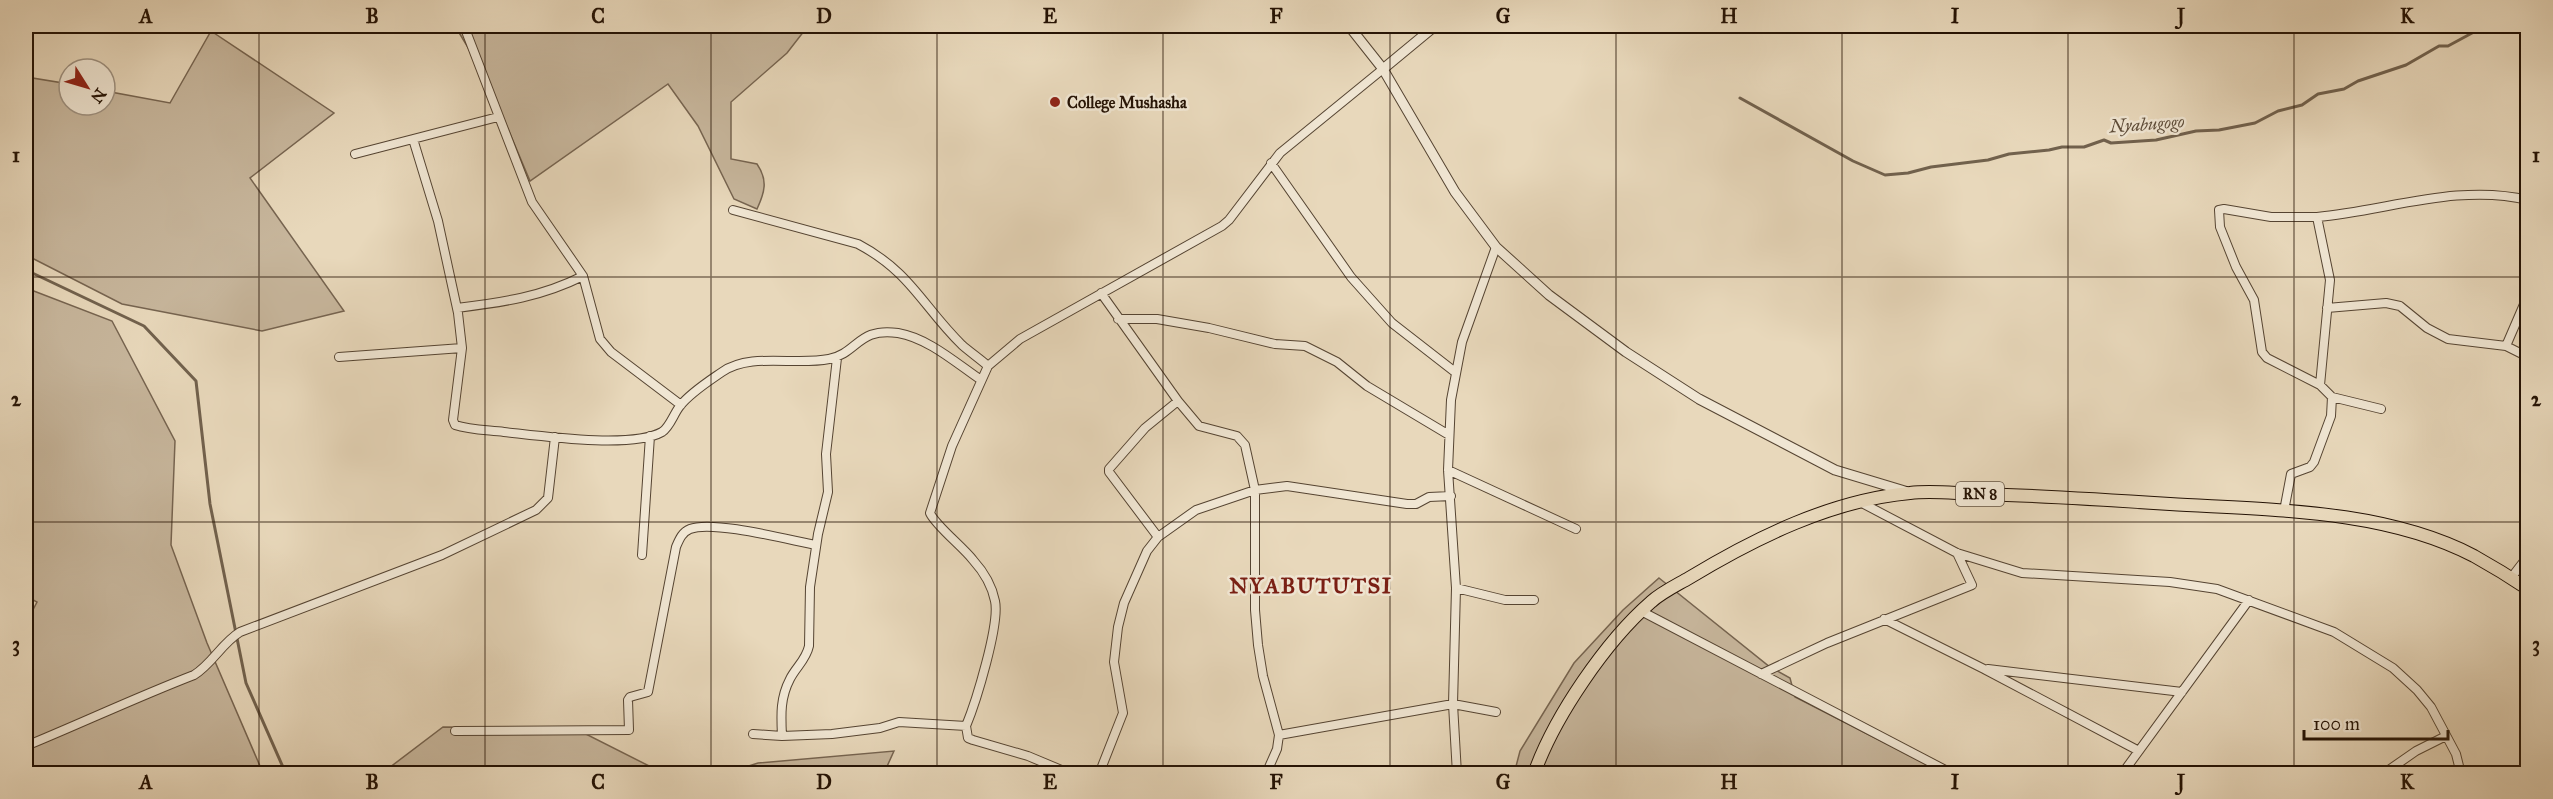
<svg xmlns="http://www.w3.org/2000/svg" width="2553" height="799" font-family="'IM FELL Great Primer',serif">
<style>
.green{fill:#c7b69c;stroke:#766450;stroke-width:1.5}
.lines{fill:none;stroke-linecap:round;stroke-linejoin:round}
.stream{stroke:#71614d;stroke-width:3}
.minor-casing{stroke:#554432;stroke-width:10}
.tertiary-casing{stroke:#554432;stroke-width:11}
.primary-casing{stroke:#241204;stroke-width:14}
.minor{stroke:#f0e6d3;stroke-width:8}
.tertiary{stroke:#f0e6d3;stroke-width:9}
.primary{stroke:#e8d8bb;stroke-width:12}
.grid{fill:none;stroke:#241204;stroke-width:1.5;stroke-opacity:0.55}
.poi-dot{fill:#8f2418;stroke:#f0e6d3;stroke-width:2}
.labels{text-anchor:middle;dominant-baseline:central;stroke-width:5;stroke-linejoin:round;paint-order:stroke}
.shield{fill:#f0e6d3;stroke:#615242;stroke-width:1.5}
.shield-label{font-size:15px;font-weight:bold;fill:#241204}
.poi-label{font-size:16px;font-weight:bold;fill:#241204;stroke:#f0e6d3;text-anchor:start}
.water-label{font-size:18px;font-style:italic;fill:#5e4d3a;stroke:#f0e6d3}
.district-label{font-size:22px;font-weight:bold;letter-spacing:1.5px;fill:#7a1f14;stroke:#f0e6d3}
.neatline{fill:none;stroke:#241204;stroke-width:2}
.grid-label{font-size:20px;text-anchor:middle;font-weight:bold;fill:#241204}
</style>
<rect width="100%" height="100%" fill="#e8d8bb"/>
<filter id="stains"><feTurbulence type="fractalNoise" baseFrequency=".00333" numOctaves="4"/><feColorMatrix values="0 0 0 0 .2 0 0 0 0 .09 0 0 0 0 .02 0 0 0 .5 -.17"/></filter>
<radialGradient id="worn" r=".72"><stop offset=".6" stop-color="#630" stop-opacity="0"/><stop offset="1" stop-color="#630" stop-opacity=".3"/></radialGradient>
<!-- green -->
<path class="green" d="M455,26H710L711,31L749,26H808L787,53L731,102V159L757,164C768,180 765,192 757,209L734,199L698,126L668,84L530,181L487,79Z
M211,31L334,113L250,178L344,311L262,331L122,304L26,255V77L69,84V105H105V91L170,103Z
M26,288L112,321L175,441L171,545L207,643L263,773H26V623L37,602L26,596Z
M1659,578L1770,667L1790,678L1795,697L1944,773L1514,774L1520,751L1574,663L1623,610Z
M443,727L574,728L663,773L381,774Z
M894,751L884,773H727L758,763Z"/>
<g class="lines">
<!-- stream -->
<path class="stream" d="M1740,98L1853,161L1885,175L1908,173L1931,167L1988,160L2009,154L2049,150L2062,147H2084L2104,140L2111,143L2156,140L2196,131L2219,130L2255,123L2278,111L2302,105L2318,94L2344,89L2358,81L2406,65L2439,46H2448L2485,26
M26,270L144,326L196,381L210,504L246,683L286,774"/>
<defs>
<path id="minor" d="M464,26L532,202L583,276L600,339L611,352L681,405
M413,139L438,221L458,313L462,348L453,420L455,425C470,430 488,430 504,432C541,436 631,449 662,432C670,427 674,413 680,406C690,393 709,381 722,372C751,352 795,366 829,359C858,353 858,327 898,333C928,338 956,363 981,380
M355,154L498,117
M1271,163L1351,277L1392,323L1455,372
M733,210L858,244C911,272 923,307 962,345C970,352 980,359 988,366
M2317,217H2271L2224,209L2219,210L2220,227L2236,267L2254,300L2262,352L2267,358L2320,385L2332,397L2381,409
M1101,293L1178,401L1145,428L1109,469V472L1158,537
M457,308C504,302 541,297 583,276
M2327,308L2386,303L2400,306L2427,328L2448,339L2506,346L2528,357
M1118,319H1157L1209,328L1275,344L1305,346L1337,362L1367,386L1449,435
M2506,346L2528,295
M339,357L462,348
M2320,385L2330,280L2317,217C2386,211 2458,183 2528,200
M1178,401L1199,426L1237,436L1245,445L1255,490V610L1258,645L1263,676L1279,735L1277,749L1266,774
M1448,470L1576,529
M1860,502L1957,553L2022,573L2170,582L2217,589L2334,632L2393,668L2417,690L2431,707L2456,754L2461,774
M2284,511L2291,474L2310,467L2314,462L2331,416L2332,397
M642,555L650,436
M2511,578L2528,556
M1456,588L1505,600H1534
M1641,611L1953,774
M1884,619L1984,669L2139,751
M1988,669L2182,692
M1761,674L1827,643L1972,585L1957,553
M966,726L968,738L973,740L1028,756L1071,774
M455,731L629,730L628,700L630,697L648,692L676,547C679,540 682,532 690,529C713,520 789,540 816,545
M753,734L782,736L832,734L880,728L899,722L966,726C976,702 1000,624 995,601C992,586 983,571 973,560C963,547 935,525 930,513L952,446L988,366L1020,339L1222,226L1229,220L1280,153L1383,69
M1279,735L1453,704L1496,712
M782,736C781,715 780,698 790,679C796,667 806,660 809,646L810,587L818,534L828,492L826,454L837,358
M26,746C82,723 137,697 194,675C212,664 222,643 240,632L442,555L536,510L548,498L555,437
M1099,774L1123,713L1114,662L1118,627L1124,603L1147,551L1158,537L1196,510L1255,490L1287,486L1407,504H1416L1429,497L1451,496
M1457,774L1453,704L1456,588L1448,470L1451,400L1462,342L1496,247
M2122,774L2249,600
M2383,774L2416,751L2446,736"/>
<path id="tertiary" d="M1349,26L1383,69L1455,192L1496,247L1549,295L1626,352L1699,399L1835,470L1908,492
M1383,69L1435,26"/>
<path id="primary" d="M1534,774C1554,717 1606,641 1651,602C1662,592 1677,585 1689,578C1755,538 1832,500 1910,493C1933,490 1959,494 1983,494C2045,496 2108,500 2170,504C2269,510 2384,509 2474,556C2492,566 2510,577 2528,589"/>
</defs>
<!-- minor casing -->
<use href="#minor" class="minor-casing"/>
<!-- tertiary casing -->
<use href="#tertiary" class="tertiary-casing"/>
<!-- primary casing -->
<use href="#primary" class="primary-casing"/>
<!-- minor -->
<use href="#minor" class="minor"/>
<!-- tertiary -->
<use href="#tertiary" class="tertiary"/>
<!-- primary -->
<use href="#primary" class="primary"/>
</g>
<!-- grid -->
<path class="grid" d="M259,26V774M485,26V774M711,26V774M937,26V774M1163,26V774M1390,26V774M1616,26V774M1842,26V774M2068,26V774M2294,26V774M26,277H2528M26,522H2528"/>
<!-- markers -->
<circle class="poi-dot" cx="1055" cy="102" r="6"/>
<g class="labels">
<!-- shield labels -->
<rect class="shield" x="1956" y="482" width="48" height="24" rx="4.5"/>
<g class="shield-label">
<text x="1980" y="494">RN 8</text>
</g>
<!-- poi labels -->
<g class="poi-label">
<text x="1067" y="102">College Mushasha</text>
</g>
<!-- water labels -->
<g class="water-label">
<text transform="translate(2147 124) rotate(-4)">Nyabugogo</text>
</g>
<!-- district labels -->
<g class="district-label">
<text x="1311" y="585">NYABUTUTSI</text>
</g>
</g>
<!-- margin -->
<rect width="2553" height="799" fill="none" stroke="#e8d8bb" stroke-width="66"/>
<!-- north arrow -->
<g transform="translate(87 87) rotate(127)"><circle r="28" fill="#f0e6d3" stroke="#9e9180" stroke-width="1.5"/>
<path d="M0-4.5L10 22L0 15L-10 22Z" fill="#8f2418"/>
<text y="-9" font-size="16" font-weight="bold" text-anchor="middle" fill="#241204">N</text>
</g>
<!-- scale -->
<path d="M2304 730v9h144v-9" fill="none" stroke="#241204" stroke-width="3"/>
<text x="2313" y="730" font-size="18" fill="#241204" stroke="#f0e6d3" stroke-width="4.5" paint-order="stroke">100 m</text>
<rect x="33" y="33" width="2487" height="733" class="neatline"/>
<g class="grid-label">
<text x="146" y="23">A</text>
<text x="372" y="23">B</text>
<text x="598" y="23">C</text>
<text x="824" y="23">D</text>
<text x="1050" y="23">E</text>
<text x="1276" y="23">F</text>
<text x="1503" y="23">G</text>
<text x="1729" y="23">H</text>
<text x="1955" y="23">I</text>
<text x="2181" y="23">J</text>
<text x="2407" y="23">K</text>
<text x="16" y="162">1</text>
<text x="2536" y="162">1</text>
<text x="16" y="406">2</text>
<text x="2536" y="406">2</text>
<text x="16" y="651">3</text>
<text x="2536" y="651">3</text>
<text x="146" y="789">A</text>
<text x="372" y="789">B</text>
<text x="598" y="789">C</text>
<text x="824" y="789">D</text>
<text x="1050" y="789">E</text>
<text x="1276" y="789">F</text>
<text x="1503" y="789">G</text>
<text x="1729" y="789">H</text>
<text x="1955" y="789">I</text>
<text x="2181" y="789">J</text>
<text x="2407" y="789">K</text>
</g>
<rect width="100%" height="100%" filter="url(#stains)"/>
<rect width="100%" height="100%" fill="url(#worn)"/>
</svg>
